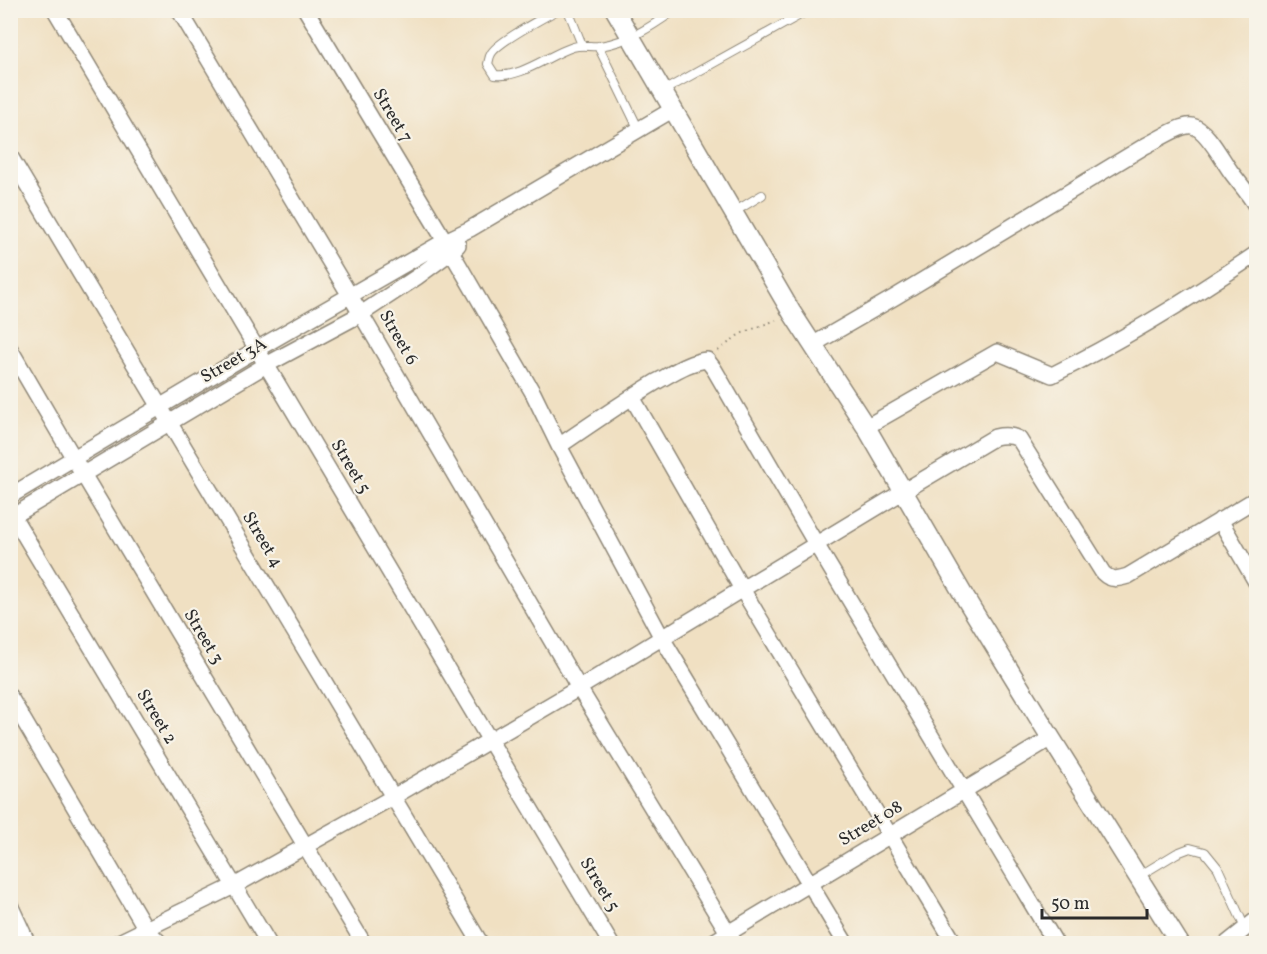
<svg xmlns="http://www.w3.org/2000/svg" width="1267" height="954" font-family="Vollkorn,serif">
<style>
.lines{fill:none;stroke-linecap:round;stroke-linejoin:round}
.service-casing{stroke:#8e8676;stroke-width:10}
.minor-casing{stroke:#8e8676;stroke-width:18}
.tertiary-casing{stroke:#8e8676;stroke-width:21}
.path{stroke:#8e8676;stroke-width:2;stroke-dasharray:1.5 4.5;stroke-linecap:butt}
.service{stroke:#fff;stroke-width:8}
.minor{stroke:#fff;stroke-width:15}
.tertiary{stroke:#fff;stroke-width:18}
.labels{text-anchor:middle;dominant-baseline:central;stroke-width:4.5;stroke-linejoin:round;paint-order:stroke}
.street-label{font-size:18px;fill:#2b2b2b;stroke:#f7f3e8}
</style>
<rect width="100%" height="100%" fill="#f7f3e8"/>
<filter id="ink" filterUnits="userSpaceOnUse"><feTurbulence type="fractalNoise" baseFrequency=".0167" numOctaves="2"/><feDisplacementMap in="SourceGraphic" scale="12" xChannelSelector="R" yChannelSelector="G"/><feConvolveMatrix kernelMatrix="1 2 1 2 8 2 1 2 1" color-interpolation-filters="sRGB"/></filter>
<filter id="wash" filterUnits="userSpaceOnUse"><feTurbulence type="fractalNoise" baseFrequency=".008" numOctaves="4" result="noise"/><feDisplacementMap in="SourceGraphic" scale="24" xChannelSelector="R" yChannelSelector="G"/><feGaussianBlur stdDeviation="1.35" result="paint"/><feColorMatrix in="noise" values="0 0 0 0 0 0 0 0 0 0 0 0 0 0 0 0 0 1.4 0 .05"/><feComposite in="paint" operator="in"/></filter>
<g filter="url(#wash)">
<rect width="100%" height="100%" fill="#f0e0c2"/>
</g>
<g filter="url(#ink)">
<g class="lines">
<defs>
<path id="service" d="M557,10C543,18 497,42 491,54C489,57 489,61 488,64L495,75C522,78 548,55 573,47C582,44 591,47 600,46C630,41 651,27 675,10
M568,10L582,45
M598,46L639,130
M663,91L809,10
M734,212L762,195
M1139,876L1177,853L1190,848L1205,852L1218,868L1245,928"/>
<path id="minor" d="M55,10L611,944
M179,10L361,314L579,688L735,944
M306,10L445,241L533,393L559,446L662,638L846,944
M10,156L481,944
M812,345L895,297L1145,146C1156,141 1181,124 1192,126C1207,129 1222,160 1231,172C1240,184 1249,194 1256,206
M10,349L83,474L364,944
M632,397L742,589L955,944
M866,427L997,352L1052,375C1123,340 1191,298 1256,254
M559,446C591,424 623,402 656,382C673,373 688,362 707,360L714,369L816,544L1056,944
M10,496L257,349L445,241L470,229L672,110
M10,511L269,944
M10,518L266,365L361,314L417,277L451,252L458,245
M1220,520L1256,582
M10,697L146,929L161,944
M10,905L28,944
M115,944L234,886L393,797L579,688L904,491L995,437C1004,435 1011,435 1019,439L1103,573C1111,581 1118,579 1128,576L1256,499
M710,944L1051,738
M1226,944L1256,920"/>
<path id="tertiary" d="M615,10L792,313L866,427L964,596L1051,738L1180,944"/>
</defs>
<!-- service casing -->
<use href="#service" class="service-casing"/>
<!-- minor casing -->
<use href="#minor" class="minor-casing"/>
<!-- tertiary casing -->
<use href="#tertiary" class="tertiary-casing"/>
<!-- path -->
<path class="path" d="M718,351L740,334L776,320"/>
<!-- service -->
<use href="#service" class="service"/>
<!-- minor -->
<use href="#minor" class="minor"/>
<!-- tertiary -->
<use href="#tertiary" class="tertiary"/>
</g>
</g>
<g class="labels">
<!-- street labels -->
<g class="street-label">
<text transform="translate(392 116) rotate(59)">Street 7</text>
<text transform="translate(398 338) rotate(60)">Street 6</text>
<text transform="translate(234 361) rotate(-30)">Street 3A</text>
<text transform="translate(350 467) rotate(59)">Street 5</text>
<text transform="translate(262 540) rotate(59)">Street 4</text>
<text transform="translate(203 637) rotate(59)">Street 3</text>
<text transform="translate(156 717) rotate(59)">Street 2</text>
<text transform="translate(871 824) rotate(-31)">Street 08</text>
<text transform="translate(599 885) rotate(59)">Street 5</text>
</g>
</g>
<!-- margin -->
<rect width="1267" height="954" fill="none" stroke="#f7f3e8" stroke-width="36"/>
<!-- scale -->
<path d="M1042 909v9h105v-9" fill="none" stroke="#2b2b2b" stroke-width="3"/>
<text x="1051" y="909" font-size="18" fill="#2b2b2b" stroke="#f7f3e8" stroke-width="4.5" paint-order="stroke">50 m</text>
</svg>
